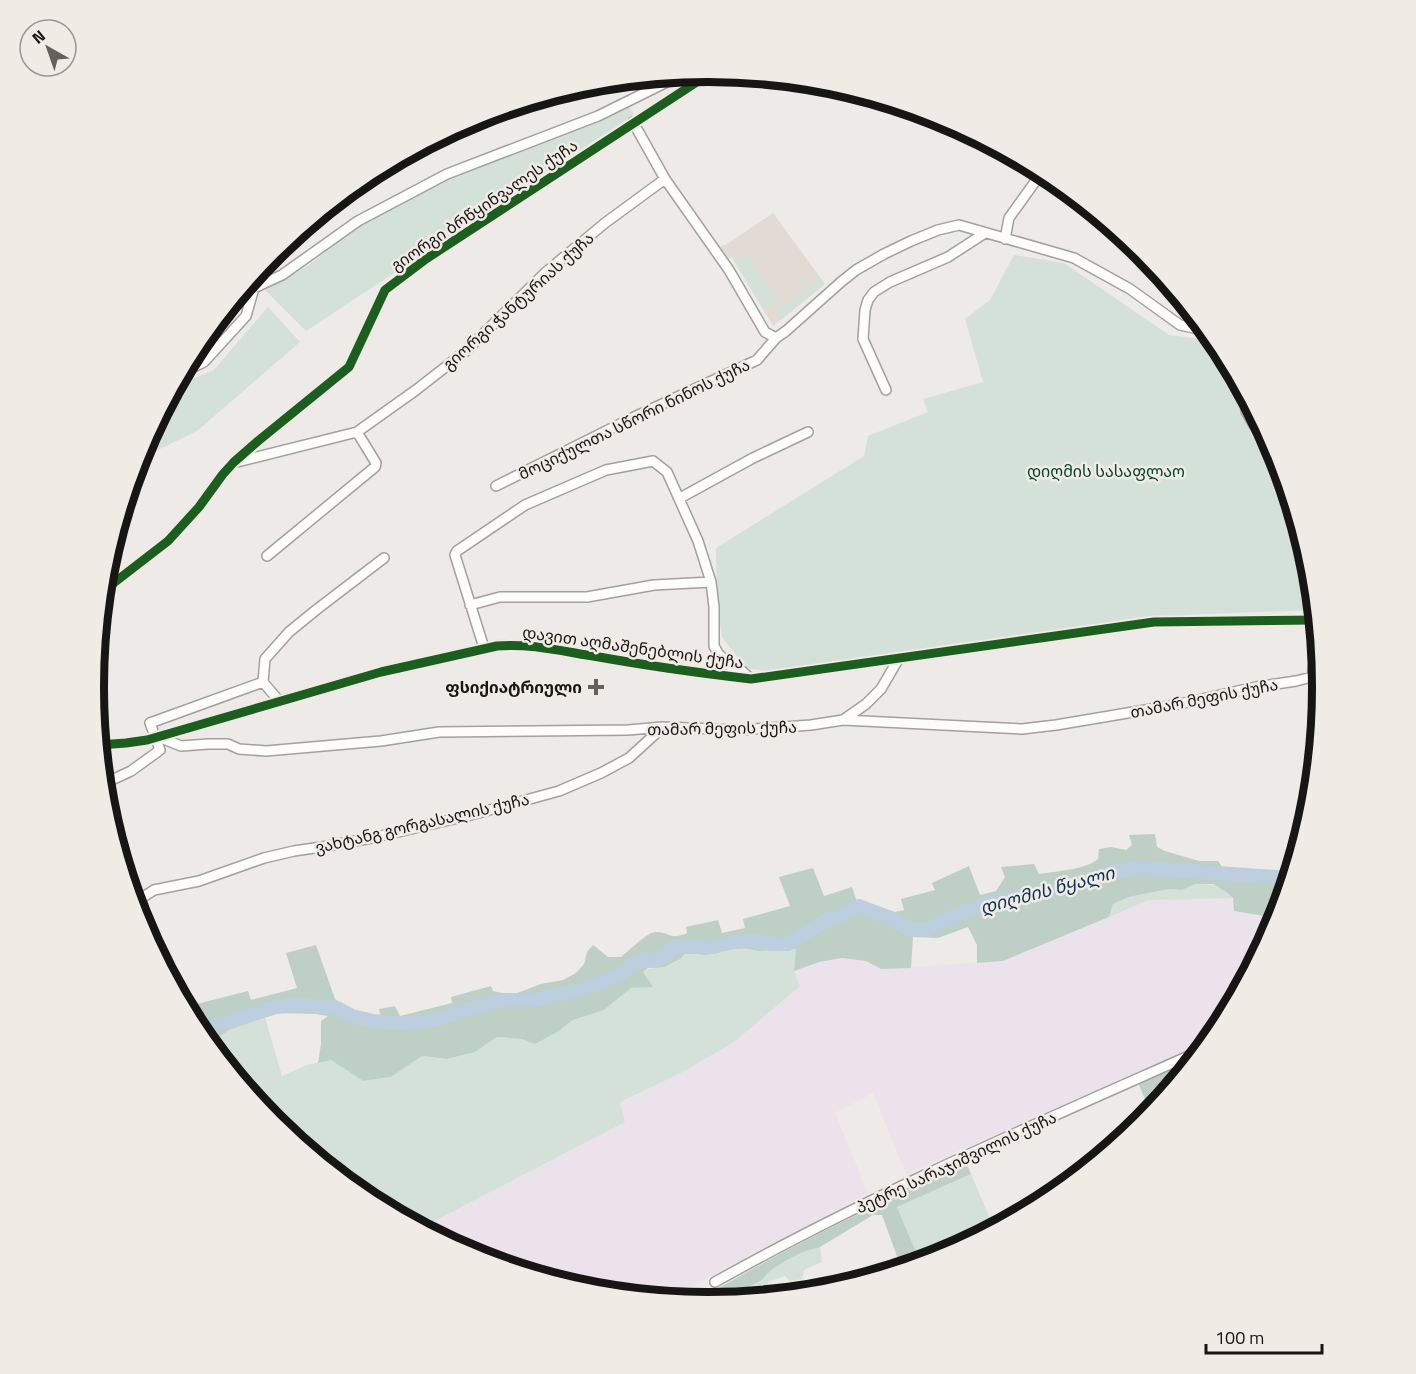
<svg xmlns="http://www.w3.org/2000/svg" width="1416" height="1374" font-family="'Titillium Web','Noto Sans Georgian',sans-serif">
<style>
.commercial{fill:#ece2eb}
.built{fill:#e2dbd3}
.green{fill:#d4e1d8}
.forest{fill:#bed0c5}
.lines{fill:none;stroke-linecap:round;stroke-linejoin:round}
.river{stroke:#bdcfde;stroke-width:14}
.minor-casing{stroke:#a3a09e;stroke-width:12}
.minor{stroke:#fcfcfb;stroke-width:9}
.cycleway-casing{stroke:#f0ebe4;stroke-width:13}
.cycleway{stroke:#1b5e20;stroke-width:9}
.poi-dot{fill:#63605e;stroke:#f0ebe4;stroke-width:2}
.labels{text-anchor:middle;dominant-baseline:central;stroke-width:5;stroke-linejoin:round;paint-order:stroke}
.street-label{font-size:16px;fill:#181614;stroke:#f0ebe4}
.park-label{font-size:16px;fill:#00442f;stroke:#f0ebe4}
.poi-label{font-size:16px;font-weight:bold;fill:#181614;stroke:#f0ebe4;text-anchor:end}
.water-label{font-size:18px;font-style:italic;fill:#083354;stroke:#f0ebe4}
.rim{fill:none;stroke:#181614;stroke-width:8}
</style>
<rect width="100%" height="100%" fill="#edeae7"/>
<!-- commercial -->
<path class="commercial" d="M1233,898L1234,911L1277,918L1219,1029L1207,1044L906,1174L873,1093L835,1113L868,1193L669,1298L588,1290L472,1255L421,1228L625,1122L620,1102L679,1074L794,971L819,962L842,958L866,961L881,969L1003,961L1109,917L1148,900Z"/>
<!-- built -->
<path class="built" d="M773,213L825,284L773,326L732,257L727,260L720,250L721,246L727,244Z"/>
<!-- green -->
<path class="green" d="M629,107L634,115L306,331L265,290L309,265L353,230L418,193L476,165L527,149Z
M744,253L778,299V301L764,311L734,261Z
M1014,255L1064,263L1169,335L1216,341L1220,346L1276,452L1311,567L1315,610L1156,616L858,661L766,671L746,668L722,637L717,600L716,548L864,456L868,436L928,412L923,399L983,382L965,319L990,300Z
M820,277L825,284L782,319L776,310Z
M268,307L300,342L197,431L137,460L140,451L174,387L214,370Z
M1195,884C1213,884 1219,885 1233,898L1148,900L1109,917L1113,904L1129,897L1169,889L1182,890Z
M743,948L758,951L797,949L794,971L800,986L734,1042L679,1074L620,1102L625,1122L421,1228L366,1198L273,1122L209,1044L229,1030L265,1017L282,1076L307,1065L331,1060L363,1081L391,1077L422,1056L447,1059L475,1052L497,1037L522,1039L559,1031L573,1020L604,1010L631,988L652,986L642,973C649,967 654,969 662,967C670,966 679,960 685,954H715L727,950Z
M971,1174L994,1228L931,1259L919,1260L897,1207Z
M820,1247L822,1262L804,1270L802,1279L790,1281L785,1276L768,1282L769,1296L709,1302L729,1289L740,1291L761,1282L770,1271L787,1260L803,1252Z"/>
<!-- forest -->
<path class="forest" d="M1155,834L1157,847L1165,851L1199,861H1218L1223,868L1277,872L1286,869L1291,875L1277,918L1234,911L1233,898L1226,892L1213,884H1195L1182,890L1169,889L1129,897L1113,904L1109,917L1003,961L977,963V945L968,927L938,938L913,937L911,968L881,969L866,961L842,958L819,962L794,971L796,949L758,951L743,948L727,950L715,954H685L680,959L665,967L648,968L643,972L653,987L631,988L604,1010L573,1020L559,1031L535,1044L522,1039L497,1037L475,1052L447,1059L422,1056L391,1077L363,1081L331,1060L318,1063L321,1044V1021L328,1016L316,1014L277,1013L229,1030L209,1044L196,1028L185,1007L248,991L251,1000L297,988L286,953L316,945L335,999L348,1009L363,1015L381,1018L379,1009L395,1006L400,1016L452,1003L451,997L491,986L493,991L512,995L541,984L563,980L576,973L584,964L587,952L593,945L608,957H621C629,951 646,933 655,932C670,931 668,941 687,933L686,927L718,920L722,933L745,928L743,919L790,906L779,877L813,868L824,896L852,887L857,902L895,912L904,910L901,899L935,890L932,883L969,866L980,895L996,891L1005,877L1001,867L1034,864L1039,874C1056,871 1085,870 1098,859L1099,849L1111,847L1126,850L1132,845L1129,835Z
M1195,1058L1156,1105L1149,1109L1139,1085L1170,1067Z
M965,1160L971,1174L897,1207L919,1259L929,1260L899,1269L898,1259L882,1215H873L820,1247L803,1252L787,1260L770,1271L761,1281L740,1291L729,1289L709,1302L696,1301C769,1259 843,1219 920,1185L924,1180Z"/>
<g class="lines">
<!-- river -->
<path class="river" d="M198,1031L276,1007L301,1005L337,1008L352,1016L373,1021L411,1024L437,1019L500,1000H536L580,990L619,976L630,966L645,959L657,961L676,946H692L706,948L734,942L753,941L772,944H788L805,934L825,921L838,917L859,906L888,917L910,929L926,930L964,912L990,902L1051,891L1117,871L1143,868L1290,878"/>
<defs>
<path id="minor" d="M633,122L665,179L729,270L765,332L776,338
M1005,239L1009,218L1042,172
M246,285L247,288H254L282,275L358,221L447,174L598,116L681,75
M182,373L204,362L246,316L254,288
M1235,375L1245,400
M886,390L863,339L865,310L868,300L874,292L890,282L948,257L985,233
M1247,398L1245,400L1246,411L1254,425
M237,462L357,432L416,390L466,351L546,272L605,223L665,179
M496,486L632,418L757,360L776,338L786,331L841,282L856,270L884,254L911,241L938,230L959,225L1074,258L1130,289L1180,325L1208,331
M680,498L753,458L808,432
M267,556L375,467L376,463L357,432
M102,592L168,541L199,507L223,474L234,462L258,441L349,367L385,290L426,259L712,72
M470,605L500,597H587L654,585L711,582
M484,648L455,555L457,551L525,505L606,470L653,461L667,472L698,541L711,582L714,607V646L718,653L730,666L742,671L751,679
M1312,677L1318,637
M279,701L263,682L265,659L289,632L316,610L384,558
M843,720L866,704L881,689L899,658
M156,736L181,746L208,744H228L239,749L266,751L381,741L439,732L628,730L663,727L741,730L811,725L843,720L1022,729L1056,725L1175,705L1256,687L1296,681L1312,677L1322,676
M99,745L126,743L147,740L381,672L497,646C531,643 565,652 599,657C649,666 700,673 751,679L1154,622L1316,620
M103,784L131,771L160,750L150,723L263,682
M134,903L154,890L199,881L264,858L294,851L328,846L372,838L471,815L559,791L601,773L629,758L663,727
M715,1282C872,1194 1038,1123 1202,1050"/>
</defs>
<!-- minor casing -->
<use href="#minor" class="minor-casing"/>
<!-- minor -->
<use href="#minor" class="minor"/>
<defs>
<path id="cycleway" d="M102,592L168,541L199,507L223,474L234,462L258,441L349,367L385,290L426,259L712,72
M99,745L126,743L147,740L381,672L497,646C531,643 565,652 599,657C649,666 700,673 751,679L1154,622L1316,620"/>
</defs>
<!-- cycleway casing -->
<use href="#cycleway" class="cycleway-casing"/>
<!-- cycleway -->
<use href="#cycleway" class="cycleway"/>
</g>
<!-- markers -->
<path class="poi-dot" d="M593 678h6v6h6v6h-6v6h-6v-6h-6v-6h6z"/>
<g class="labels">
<!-- street labels -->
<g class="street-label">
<text transform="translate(484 205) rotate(-34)">გიორგი ბრწყინვალეს ქუჩა</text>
<text transform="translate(518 301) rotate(-42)">გიორგი ჭანტურიას ქუჩა</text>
<text transform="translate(634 419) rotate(-26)">მოციქულთა სწორი ნინოს ქუჩა</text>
<text transform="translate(633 647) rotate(8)">დავით აღმაშენებლის ქუჩა</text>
<text transform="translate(1204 698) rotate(-11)">თამარ მეფის ქუჩა</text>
<text transform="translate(722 728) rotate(-1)">თამარ მეფის ქუჩა</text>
<text transform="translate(422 823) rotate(-13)">ვახტანგ გორგასალის ქუჩა</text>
<text transform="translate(956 1162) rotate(-25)">პეტრე სარაჯიშვილის ქუჩა</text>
</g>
<!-- park labels -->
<g class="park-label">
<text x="1106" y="471">დიღმის სასაფლაო</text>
</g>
<!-- poi labels -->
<g class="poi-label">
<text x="582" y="687">ფსიქიატრიული</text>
</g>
<!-- water labels -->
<g class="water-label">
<text transform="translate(1047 890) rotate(-15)">დიღმის წყალი</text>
</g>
</g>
<!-- crop -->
<path d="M0 0H1416V1374H0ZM708 82H708A604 604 0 0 1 1312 686V688A604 604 0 0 1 708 1292H708A604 604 0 0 1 104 688V686A604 604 0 0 1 708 82Z" fill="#f0ebe4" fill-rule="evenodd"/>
<path class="rim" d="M708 82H708A604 604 0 0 1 1312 686V688A604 604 0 0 1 708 1292H708A604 604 0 0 1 104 688V686A604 604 0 0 1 708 82Z"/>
<!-- north arrow -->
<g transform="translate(48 48) rotate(320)"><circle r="28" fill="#f0ebe4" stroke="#9a9691" stroke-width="1.5"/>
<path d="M0-4.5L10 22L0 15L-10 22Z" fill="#63605e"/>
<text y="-9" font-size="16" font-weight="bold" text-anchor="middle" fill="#181614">N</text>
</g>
<!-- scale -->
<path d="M1206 1344v9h116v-9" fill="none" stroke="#181614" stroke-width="3"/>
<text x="1215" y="1344" font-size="18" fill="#181614" stroke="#f0ebe4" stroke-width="4.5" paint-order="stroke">100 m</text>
</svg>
